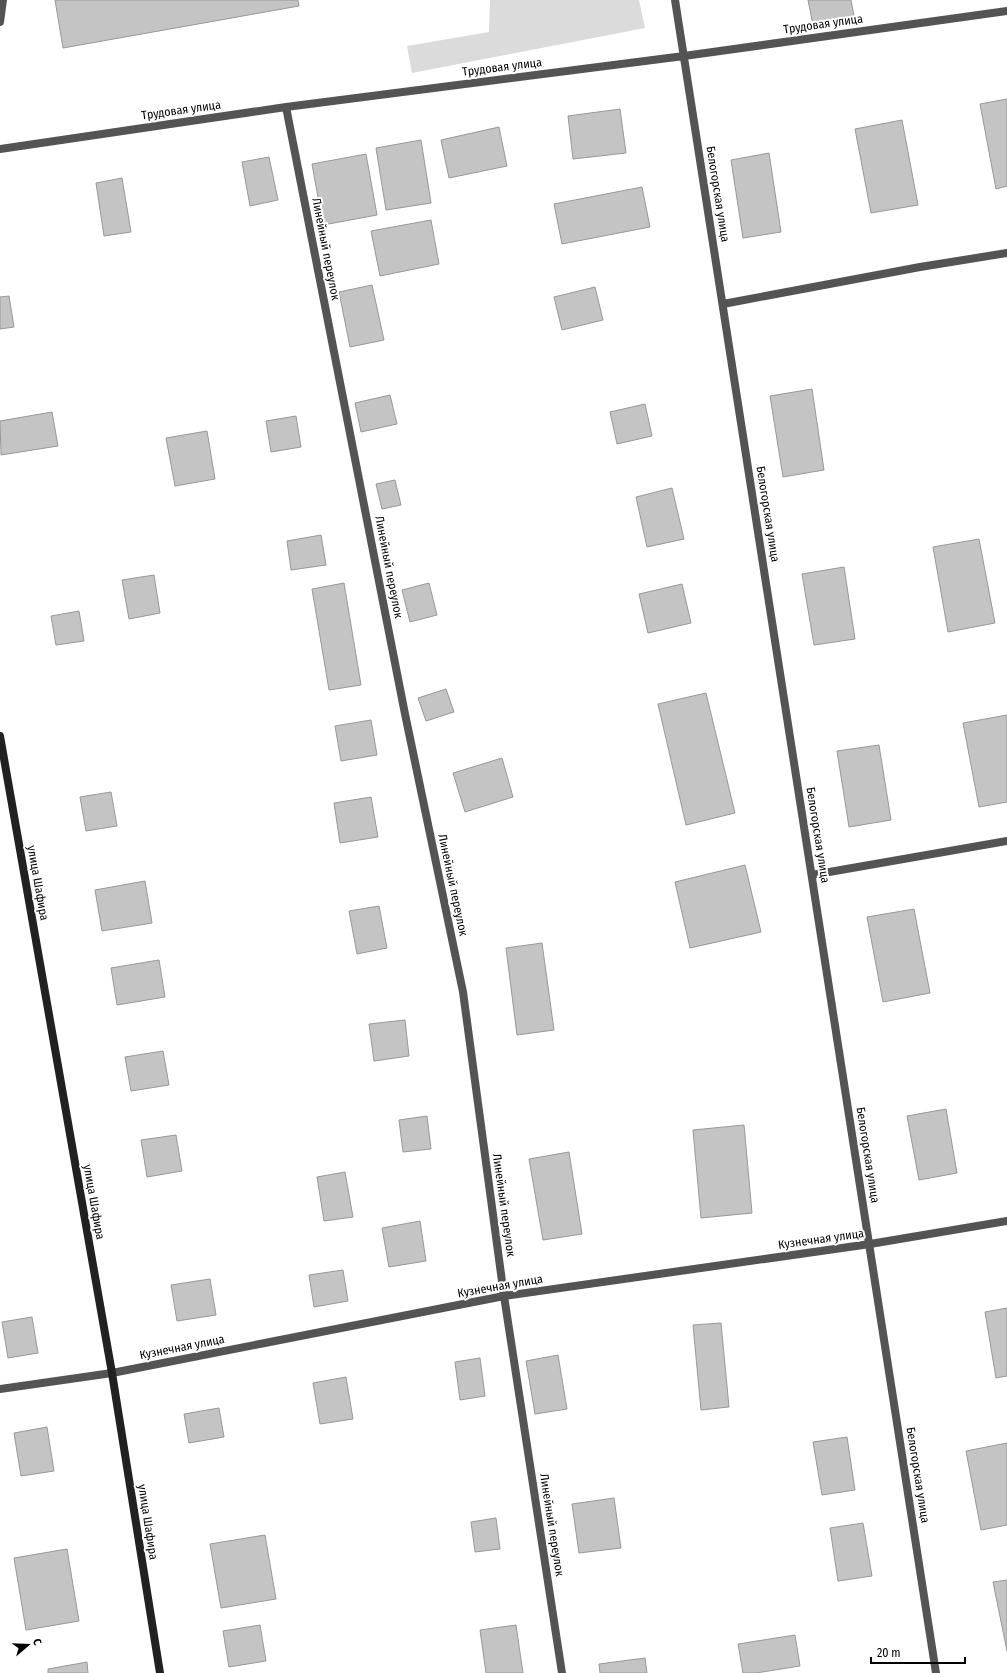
<svg xmlns="http://www.w3.org/2000/svg" width="1007" height="1673" font-family="'Fira Sans Condensed',sans-serif">
<style>
.green{fill:#dbdbdb}
.building{fill:#c4c4c4;stroke:#989898}
.lines{fill:none;stroke-linecap:round;stroke-linejoin:round}
.lane{stroke:#545454;stroke-width:8}
.street{stroke:#545454;stroke-width:8}
.secondary{stroke:#212121;stroke-width:8}
.labels{text-anchor:middle;dominant-baseline:central;stroke-width:4;stroke-linejoin:round;paint-order:stroke}
.street-label{font-size:12px;fill:#000;stroke:#fff}
</style>
<rect width="100%" height="100%" fill="#fff"/>
<!-- green -->
<path class="green" d="M490,0H639L645,28L412,73L407,46L489,32Z"/>
<!-- building -->
<path class="building" d="M55,0H298L299,6L63,48Z
M808,0H851L854,16L813,25Z
M1007,99V186L996,189L980,104Z
M620,109L626,153L573,159L568,116Z
M902,120L918,205L871,213L855,129Z
M499,127L507,166L449,178L441,140Z
M421,140L431,203L386,210L376,148Z
M769,153L781,232L743,238L731,160Z
M366,154L377,215L323,225L312,164Z
M269,157L278,200L250,206L242,162Z
M122,178L131,232L104,236L96,183Z
M642,187L650,227L562,244L554,204Z
M431,220L439,264L380,276L371,231Z
M372,285L384,340L350,347L339,292Z
M595,287L603,320L562,330L554,297Z
M9,296L14,327L0,329V297Z
M812,389L824,470L783,477L770,396Z
M390,395L397,424L361,432L355,403Z
M645,404L652,436L617,444L610,412Z
M52,412L58,446L1,455L0,421Z
M296,416L301,447L271,452L266,421Z
M207,431L215,479L175,486L166,438Z
M395,480L401,505L382,509L376,484Z
M672,488L684,539L647,547L636,497Z
M321,535L326,565L291,570L287,541Z
M979,539L995,623L948,632L933,547Z
M844,567L855,639L814,645L802,574Z
M154,575L160,613L129,619L122,580Z
M344,583L361,685L329,690L312,589Z
M429,583L437,615L410,622L402,590Z
M682,584L691,623L648,633L639,594Z
M79,611L84,641L56,645L51,616Z
M446,689L454,712L426,721L418,698Z
M706,693L735,813L686,825L658,704Z
M1007,715V802L979,807L963,723Z
M371,720L377,755L341,761L335,726Z
M879,745L891,820L849,827L837,751Z
M502,758L513,797L465,812L453,773Z
M111,792L117,826L86,831L80,797Z
M371,797L378,837L340,843L334,803Z
M745,865L761,932L690,948L675,882Z
M145,881L152,923L102,931L95,890Z
M379,906L387,948L357,954L349,911Z
M914,909L930,993L883,1002L867,917Z
M542,943L554,1030L517,1035L506,948Z
M159,960L165,997L117,1005L111,968Z
M405,1020L409,1056L374,1061L369,1024Z
M163,1051L169,1085L131,1091L125,1057Z
M946,1109L957,1173L919,1180L907,1116Z
M427,1116L431,1149L403,1152L399,1120Z
M744,1125L752,1213L701,1218L693,1130Z
M176,1135L182,1171L147,1177L141,1140Z
M569,1152L582,1234L543,1240L529,1159Z
M345,1172L353,1217L324,1221L317,1177Z
M420,1221L426,1261L389,1267L382,1228Z
M343,1270L348,1301L314,1307L309,1275Z
M210,1279L216,1315L177,1321L171,1285Z
M1007,1308V1376L996,1378L985,1312Z
M32,1317L38,1353L8,1358L2,1322Z
M721,1323L729,1407L701,1410L693,1325Z
M558,1355L567,1409L535,1414L526,1361Z
M480,1358L485,1396L460,1400L455,1362Z
M346,1377L353,1419L320,1424L313,1383Z
M219,1408L224,1437L189,1443L184,1414Z
M47,1427L54,1471L21,1476L14,1433Z
M847,1437L855,1490L822,1495L813,1442Z
M1007,1443V1525L981,1530L966,1451Z
M614,1498L621,1548L579,1553L572,1504Z
M496,1518L500,1549L475,1552L471,1522Z
M863,1523L872,1576L838,1581L830,1528Z
M265,1535L276,1599L221,1608L210,1544Z
M67,1549L79,1621L26,1630L14,1558Z
M1007,1580V1651L993,1582Z
M260,1625L266,1661L229,1667L223,1631Z
M516,1625L523,1673H486L480,1630Z
M795,1635L800,1666L756,1673H743L738,1644Z
M645,1658L647,1673H600L599,1664Z
M87,1662L88,1673H48V1669Z"/>
<g class="lines">
<!-- lane -->
<path class="lane" d="M0,22L3,0"/>
<!-- street -->
<path class="street" d="M675,0L936,1673
M286,107L405,714L463,992L504,1296L562,1673
M0,149L286,107L684,56L1007,11
M723,304L920,267L1007,253
M812,875L1007,841
M0,1389L112,1373L504,1296L870,1244L1007,1221"/>
<!-- secondary -->
<path class="secondary" d="M0,736L112,1373L160,1673"/>
</g>
<g class="labels">
<!-- street labels -->
<g class="street-label">
<text transform="translate(823 24) rotate(-8)">Трудовая улица</text>
<text transform="translate(502 67) rotate(-7)">Трудовая улица</text>
<text transform="translate(181 110) rotate(-8)">Трудовая улица</text>
<text transform="translate(718 194) rotate(81)">Белогорская улица</text>
<text transform="translate(326 249) rotate(79)">Линейный переулок</text>
<text transform="translate(768 514) rotate(81)">Белогорская улица</text>
<text transform="translate(389 567) rotate(79)">Линейный переулок</text>
<text transform="translate(818 835) rotate(81)">Белогорская улица</text>
<text transform="translate(38 883) rotate(80)">улица Шафира</text>
<text transform="translate(453 885) rotate(78)">Линейный переулок</text>
<text transform="translate(868 1155) rotate(81)">Белогорская улица</text>
<text transform="translate(94 1202) rotate(80)">улица Шафира</text>
<text transform="translate(504 1205) rotate(82)">Линейный переулок</text>
<text transform="translate(821 1239) rotate(-8)">Кузнечная улица</text>
<text transform="translate(500 1286) rotate(-10)">Кузнечная улица</text>
<text transform="translate(182 1347) rotate(-11)">Кузнечная улица</text>
<text transform="translate(918 1475) rotate(81)">Белогорская улица</text>
<text transform="translate(148 1522) rotate(81)">улица Шафира</text>
<text transform="translate(552 1525) rotate(81)">Линейный переулок</text>
</g>
</g>
<!-- north arrow -->
<g transform="translate(28 1645) rotate(71)" stroke="#ffffff" stroke-width="3" paint-order="stroke">
<path d="M0-3L7 15L0 10L-7 15Z" fill="#000000"/>
<text y="-6" font-size="11" font-weight="bold" text-anchor="middle" fill="#000000">С</text>
</g>
<!-- scale -->
<path d="M871 1657v6h94v-6" fill="none" stroke="#000000" stroke-width="2"/>
<text x="877" y="1657" font-size="12" fill="#000000" stroke="#ffffff" stroke-width="3" paint-order="stroke">20 m</text>
</svg>
